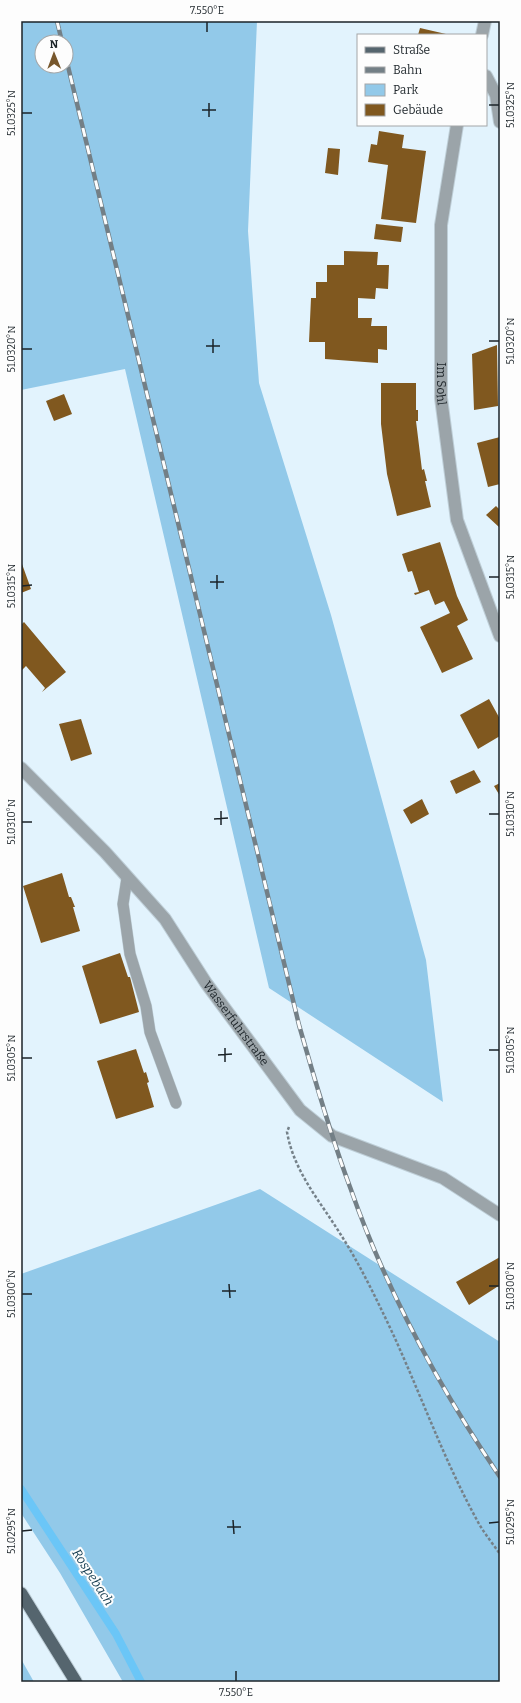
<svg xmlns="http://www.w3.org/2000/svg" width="521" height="1703" font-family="Bitter,serif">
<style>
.green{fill:#92c9e9;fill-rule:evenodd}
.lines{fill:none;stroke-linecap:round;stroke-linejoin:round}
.stream{stroke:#6bc6f7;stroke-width:8}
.building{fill:#80581f}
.lane-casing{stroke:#beced7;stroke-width:12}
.street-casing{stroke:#beced7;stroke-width:14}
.primary-casing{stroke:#beced7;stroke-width:14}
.path{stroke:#758189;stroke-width:2.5;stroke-dasharray:3 2;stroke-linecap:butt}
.lane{stroke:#9ba4a9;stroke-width:11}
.street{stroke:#9ba4a9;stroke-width:12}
.primary{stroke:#55656e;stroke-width:12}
.rail-casing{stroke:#737f86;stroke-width:4.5}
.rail{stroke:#fdfdfd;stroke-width:3;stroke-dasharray:9;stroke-linecap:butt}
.ticks{fill:none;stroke:#1b2328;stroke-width:1.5}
.labels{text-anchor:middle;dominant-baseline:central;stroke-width:4;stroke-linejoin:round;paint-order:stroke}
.street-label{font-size:12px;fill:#1b2328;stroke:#fdfdfd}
.water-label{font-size:13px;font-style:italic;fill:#133b4f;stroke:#fdfdfd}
.neatline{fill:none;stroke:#1b2328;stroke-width:1.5}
.ticks-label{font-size:10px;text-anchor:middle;fill:#1b2328}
</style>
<rect width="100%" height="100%" fill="#e2f3fd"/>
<!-- green -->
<path class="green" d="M21,21H257L248,231L259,383L331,615L426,960L443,1102L269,988L125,369L21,390ZM42,42H66V66H42Z
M260,1189L500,1342V1682H123L60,1573L21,1513V1274Z
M21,1659L34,1682H21Z"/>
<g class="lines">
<!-- stream -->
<path class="stream" d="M21,1489L116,1634L141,1682"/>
</g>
<!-- building -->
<path class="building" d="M420,28L446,34V35H418Z
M379,131L404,135L402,148L426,151L416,223L381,219L388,165L368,162L371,144L377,145Z
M328,148L340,149L338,175L325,173Z
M376,224L403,227L401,242L374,239Z
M344,251L378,252L377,265H389L388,289L376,288L375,299L358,298V318H372L371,326H387V350L378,349V363L325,359V342H309L311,298H316V282H327V265H344Z
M497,345L498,406L474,410L472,354Z
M381,383H416V410H418V421H416L422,470L424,469L427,481H425L431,507L397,516L387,474L381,424Z
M64,394L72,414L54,421L46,401Z
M500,437V484L488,487L477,443Z
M496,506L500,510V528L486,515Z
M440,542L457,596L468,620L457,626L473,659L442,673L420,627L450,613L444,601L435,605L429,590L415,595L414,593L419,592L412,571L408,572L402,554Z
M22,564L31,589L21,593V565Z
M24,622L66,672L42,692L45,688L26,666L21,671V625Z
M489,699L500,719V736L478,749L460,715Z
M81,719L92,754L71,761L59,724Z
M474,770L481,782L456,794L450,781Z
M500,783V796L494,786Z
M422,799L429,814L411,824L403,810Z
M62,873L69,897H71L75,907H73L80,931L41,943L23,886Z
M120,953L128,977H130L139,1012L100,1024L82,966Z
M136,1049L144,1073L146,1072L149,1082L147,1083L154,1107L116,1119L97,1061Z
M500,1257V1285L469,1305L456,1282Z"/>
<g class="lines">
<defs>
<path id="lane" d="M127,878L123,904L130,954L146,1006L150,1032L176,1103"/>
<g id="street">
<path d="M482,35L485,21"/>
<path d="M486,76L496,95L500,122"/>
<path id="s1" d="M457,125L441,225V398L457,520L500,636"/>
<path id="s2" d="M21,768L105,852L165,919L206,983L300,1110L332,1136L443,1178L500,1215"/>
</g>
<path id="primary" d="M21,1593L76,1682"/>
</defs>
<!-- lane casing -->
<use href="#lane" class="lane-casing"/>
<!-- street casing -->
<use href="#street" class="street-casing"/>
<!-- primary casing -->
<use href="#primary" class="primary-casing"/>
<!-- path -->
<path class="path" d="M289,1127L287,1132C294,1172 320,1201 341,1235C357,1260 371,1288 384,1315C417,1383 441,1455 478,1522C484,1533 493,1544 500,1554"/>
<!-- lane -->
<use href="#lane" class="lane"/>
<!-- street -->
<use href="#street" class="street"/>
<!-- primary -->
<use href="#primary" class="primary"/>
<defs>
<path id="rail" d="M57,21L62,42
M66,58L299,1025C315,1080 330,1134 350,1187C386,1290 439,1387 500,1477"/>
</defs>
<!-- rail casing -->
<use href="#rail" class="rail-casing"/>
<!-- rail -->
<use href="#rail" class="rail"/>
</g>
<!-- ticks -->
<path class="ticks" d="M207,22V32M209,103V117M489,105H499M202,110H216M22,113H32M213,339V353M489,341H499M206,346H220M22,349H32M217,575V589M489,577H499M210,582H224M22,586L32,585M221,811V825M489,814H499M214,819L228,818M22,822H32M225,1048V1062M489,1050H499M218,1055L232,1054M22,1058H32M229,1284L230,1298M489,1286H499M222,1291H236M22,1294H32M233,1520L234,1534M489,1523L499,1522M227,1527H241M22,1531L32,1530M236,1671V1681"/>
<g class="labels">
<!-- street labels -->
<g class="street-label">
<text stroke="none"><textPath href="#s1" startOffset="260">Im Sohl</textPath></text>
<text stroke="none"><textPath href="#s2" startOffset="335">Wasserfuhrstraße</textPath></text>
</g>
<!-- water labels -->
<g class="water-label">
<text transform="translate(93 1577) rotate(57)">Rospebach</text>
</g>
</g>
<!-- border -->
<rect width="521" height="1703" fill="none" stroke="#fdfdfd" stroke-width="44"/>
<!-- legend -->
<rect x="357" y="34" width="130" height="92" fill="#fdfdfd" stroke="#a3a6a8"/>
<rect x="365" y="47" width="20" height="6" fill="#55656e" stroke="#a3a6a8"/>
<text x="393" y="54" font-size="12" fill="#1b2328">Straße</text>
<rect x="365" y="67" width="20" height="6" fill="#737f86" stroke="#a3a6a8"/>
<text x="393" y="74" font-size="12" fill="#1b2328">Bahn</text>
<rect x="365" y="84" width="20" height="12" fill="#92c9e9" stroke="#a3a6a8"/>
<text x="393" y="94" font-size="12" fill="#1b2328">Park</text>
<rect x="365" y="104" width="20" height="12" fill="#80581f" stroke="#a3a6a8"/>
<text x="393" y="114" font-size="12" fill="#1b2328">Gebäude</text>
<!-- north arrow -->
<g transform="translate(54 54) rotate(359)"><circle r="19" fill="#fdfdfd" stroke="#a3a6a8"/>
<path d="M0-3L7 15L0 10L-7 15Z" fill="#77572d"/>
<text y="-6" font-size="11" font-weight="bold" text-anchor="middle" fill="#1b2328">N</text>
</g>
<rect x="22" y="22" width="477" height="1659" class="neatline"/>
<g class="ticks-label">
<text x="207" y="14">7.550°E</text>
<text transform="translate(510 105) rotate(-90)" y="4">51.0325°N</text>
<text transform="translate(11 113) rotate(-90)" y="4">51.0325°N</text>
<text transform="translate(510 341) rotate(-90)" y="4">51.0320°N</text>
<text transform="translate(11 349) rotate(-90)" y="4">51.0320°N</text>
<text transform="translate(510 577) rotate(-90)" y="4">51.0315°N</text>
<text transform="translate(11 586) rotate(-90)" y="4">51.0315°N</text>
<text transform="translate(510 814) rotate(-90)" y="4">51.0310°N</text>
<text transform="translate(11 822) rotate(-90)" y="4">51.0310°N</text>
<text transform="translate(510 1050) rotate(-90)" y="4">51.0305°N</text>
<text transform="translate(11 1058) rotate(-90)" y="4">51.0305°N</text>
<text transform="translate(510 1286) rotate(-90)" y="4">51.0300°N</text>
<text transform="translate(11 1294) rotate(-90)" y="4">51.0300°N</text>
<text transform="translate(510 1522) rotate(-90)" y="4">51.0295°N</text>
<text transform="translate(11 1531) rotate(-90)" y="4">51.0295°N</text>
<text x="236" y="1696">7.550°E</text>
</g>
</svg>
